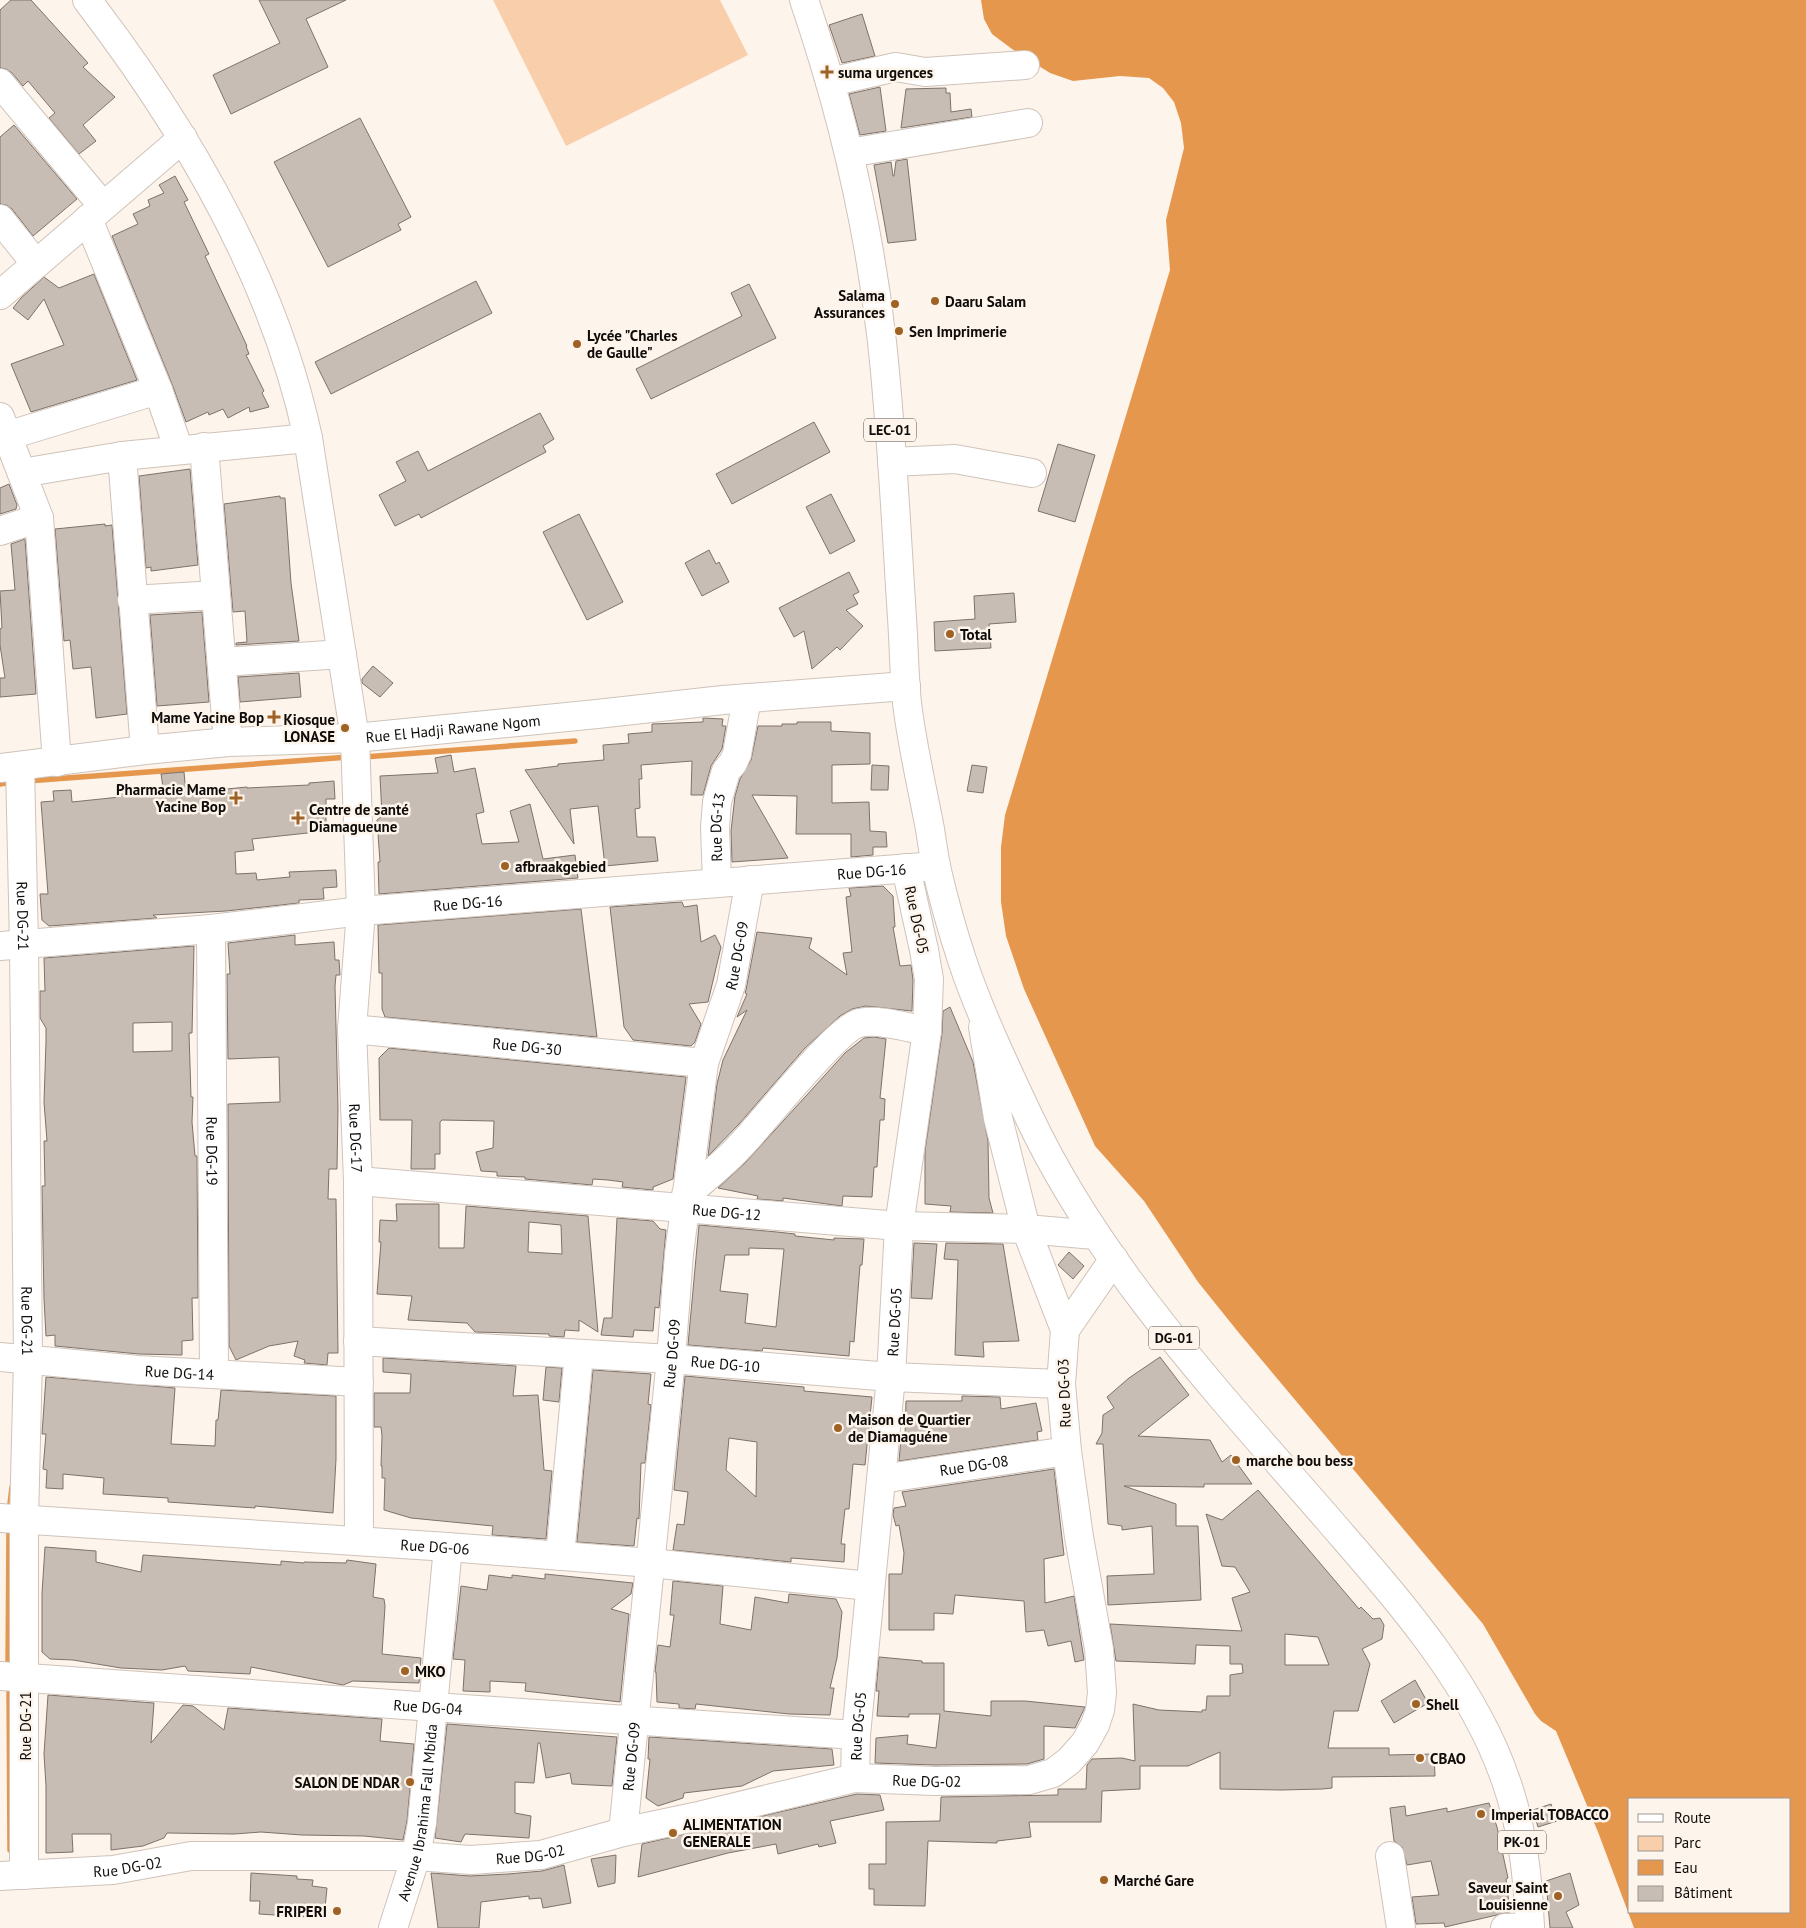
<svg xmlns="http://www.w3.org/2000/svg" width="1806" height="1928" font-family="'PT Sans',sans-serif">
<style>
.green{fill:#f9ceaa}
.water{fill:#e6974e;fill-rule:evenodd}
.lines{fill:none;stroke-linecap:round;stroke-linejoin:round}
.stream{stroke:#e6974e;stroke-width:5.5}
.building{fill:#c8bdb4;stroke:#7e736b;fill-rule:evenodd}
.minor-casing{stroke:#cfc3ba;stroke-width:30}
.highway-casing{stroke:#cfc3ba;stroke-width:30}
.minor{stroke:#fff;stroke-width:28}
.highway{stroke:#fff;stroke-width:28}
.poi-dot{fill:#9e6225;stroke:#fdf4ec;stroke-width:2}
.labels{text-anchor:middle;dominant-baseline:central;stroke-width:5;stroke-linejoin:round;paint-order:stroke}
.shield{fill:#fdf4ec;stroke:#56514c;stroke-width:1}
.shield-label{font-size:14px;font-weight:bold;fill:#0e0b08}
.poi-label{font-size:15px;font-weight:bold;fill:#0e0b08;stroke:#fdf4ec;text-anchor:start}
.street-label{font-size:15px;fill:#0e0b08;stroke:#fdf4ec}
</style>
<rect width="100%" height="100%" fill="#fdf4ec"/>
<!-- green -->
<path class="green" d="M493,0H720L748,55L566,146Z"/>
<!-- water -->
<path class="water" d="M981,0H1806V1928H1634L1598,1832L1556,1731L1541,1721L1535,1714L1483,1624L1239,1333L1198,1282L1144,1201L1095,1146L1024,989L1006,936L1001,902V847L1005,815L1170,270L1166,220L1184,148L1181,123L1174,102L1163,88L1149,78L1120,76L1073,81L1050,73L1012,49L992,34L984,19ZM1630,1799H1790V1912H1630Z"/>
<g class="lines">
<!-- stream -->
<path class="stream" d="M364,757L575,741
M27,781L349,757
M0,784L13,782
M9,1512L12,1487
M8,1670L9,1526
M9,1684L10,1850"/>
</g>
<!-- building -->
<path class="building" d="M11,0H31L88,63L83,67L115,97L83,125L96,141L79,154L49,118L55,113L28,81L23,86L12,73L6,69L0,68V10Z
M259,0H346L306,19L328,67L231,114L213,75L280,43Z
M862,14L875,56L842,63L829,25Z
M880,87L886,131L860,135L849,94Z
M946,88V93H950L951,112L971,109L972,117L901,128L906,89Z
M360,118L411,217L398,224L401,230L328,267L274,162Z
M14,125L77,199L33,236L12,209L6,205L0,204V137Z
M907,159L916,240L888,243L874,165L891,162L893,176H894L896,161Z
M175,176L188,200L184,202L209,254L205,256L247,346H246L249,354L246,355L264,391L262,393L269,407L250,412L249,407L228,418L223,409L209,415L208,412L186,422L172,384L112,236L138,224L133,214L150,206L148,200L164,193L159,185Z
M94,274L137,380L31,412L11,364L64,345L44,299L28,320L13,308L21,298L44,277L59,288Z
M476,281L492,313L331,394L315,362Z
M749,284L776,338L651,399L636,369L742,316L731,293Z
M540,413L554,439L543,446L546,452L421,518L419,514L395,526L379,495L406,481L396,462L418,451L428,471Z
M814,422L830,452L732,504L716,474Z
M1058,444L1095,455L1075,522L1038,511Z
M190,469L198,565L151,571V567L146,568L139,476Z
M9,484L17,505L16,509L0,514V488Z
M831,494L855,541L830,554L806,507Z
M280,496V498H285L291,583L299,641L236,645V643L247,642L245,611L233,612L224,504Z
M579,514L623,602L587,620L543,532Z
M105,524V526L112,525L127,714L96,718L91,667L73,669L70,640L64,641L55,529Z
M25,539L36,694L0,697V678H5L0,645V629L2,628L0,591L15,590L11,544Z
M709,550L716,564L719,562L729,582L702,596L685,563Z
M849,572L859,592L853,595L858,604L846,610L863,626L840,650L837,647L812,669L804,631L794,637L779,608Z
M1014,593L1016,622L989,624L991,648L935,651L934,622L975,619L974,596Z
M202,612L209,702L157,706L150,615Z
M373,666L393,683L380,697L362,683V679Z
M299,673L301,697L240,702L238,677Z
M703,718L723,719L722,726H726L722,749L711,766L703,795H691L692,761L641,765L642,779H639L640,808L635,809L637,837H655L658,861L605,866L598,806L570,809L574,844L525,770L558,766V764L604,760L603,745L629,743L628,734L652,732V724L703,722Z
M797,722H831V731L870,733V764L832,765V803L869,802L870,831L886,832L887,847H873V855L851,857V834H796L797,796L752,795L788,858L732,862L731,831L735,796L740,779L751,760L758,726H782V724H797Z
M451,755L454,772L475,768L484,812L476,814L482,844L519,842L510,811L530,804L543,859L575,855L578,878L379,894L378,862H380L377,820L382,816L380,776L438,773L435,758Z
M872,765L889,766L888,790H871Z
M972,765L987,767L983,793L967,791Z
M184,772L186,793L247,787V788L309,785V783L334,781L335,799H326V831L252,839L254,850L235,852L236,874L256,873L257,880L290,877L289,872L336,870L337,887L323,888L324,899L299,900V903L226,911L153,915L157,918L49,926L42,920L40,894H48L41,802L54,801L53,791L71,790L72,802L120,797L119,791L163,787L161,774Z
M883,886L893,896L895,927H893L900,966L911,965L913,980L912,1011L866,1006L852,1009L840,1016L805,1048L739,1124L708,1156L717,1084L723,1060L747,1010L737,1017L747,994L745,993L746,990L757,932L812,938L809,948L847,975L843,953L852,952L846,897L851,896L849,888Z
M682,902L684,907L697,905L701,942L715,935L721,947L708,1002L689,1004L701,1024L695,1042L691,1046L633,1040L624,1027L610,907Z
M581,909L597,1037L385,1017L382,1009V973H379L378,925Z
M295,935V945L334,942L335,960H339L340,975H336L335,986L338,1108L337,1169H329L328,1199H336L338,1353H328L327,1365L304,1363L305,1360L294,1356L298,1341L269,1346L236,1360L229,1346L228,1104L280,1102L279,1057L228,1059L227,974H230L228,943Z
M194,946L192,1033H189L191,1097H193L192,1122L195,1156H197L198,1298H192L193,1340L182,1341V1355L139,1354L55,1346V1335L46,1336L44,1299L42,1186H45L44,1141H47L44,1102L46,1042V1028L40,1018V991H45L44,958ZM172,1022V1051L133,1052V1023Z
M950,1007L973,1062L988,1141L989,1198L993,1213L950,1212L951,1206L925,1204V1151L942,1033L943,1011Z
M874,1037L886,1039L880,1098L885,1099L884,1120H880L877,1167H874L872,1197L843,1196L842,1206L783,1198V1201L757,1199L758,1196L718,1188L745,1163L845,1053L864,1038Z
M389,1048L686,1077L673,1179L653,1187V1190L622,1187L623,1182L608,1180L593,1179L592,1185L525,1179V1177L497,1176V1172L481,1171L476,1152L493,1148L494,1121L442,1120L440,1122V1154H435V1169H411L412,1120H380L379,1058Z
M396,1204H439V1248H464L466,1206L588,1216L598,1332L579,1320V1331L565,1330L564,1337L549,1336V1334L475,1332L467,1323L408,1320L412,1296L377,1294L381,1242H379L380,1220L397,1221ZM529,1222L561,1225L562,1254L528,1252Z
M617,1218L653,1221L660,1229L666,1230L659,1308L655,1307L653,1331L634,1330L633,1337L601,1335L604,1318H612Z
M699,1225L777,1232L795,1234V1236L834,1240V1238L864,1239L862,1265H860L854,1342L850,1341L849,1356L763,1348L762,1351L688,1345ZM749,1248L784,1249L776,1327L745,1323L748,1294L720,1291L725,1255H749Z
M914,1243L937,1244L932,1299L911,1298Z
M946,1243L1003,1244L1019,1341L983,1342L984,1357L955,1355L958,1260L944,1259Z
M1069,1252L1084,1266L1073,1279L1058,1265Z
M1160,1357L1189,1395L1138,1436L1210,1440L1222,1462L1231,1455L1252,1484H1204V1487L1124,1486L1176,1504V1526H1198L1201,1600L1108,1605L1107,1576L1154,1574L1152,1526L1122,1530V1526L1108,1524L1103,1444H1096L1102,1433L1103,1415L1114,1408L1107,1397L1129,1378Z
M383,1358L516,1366L513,1396L538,1395L544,1470L552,1471L546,1539L492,1535L493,1526L411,1518L384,1510L385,1478H382V1466H381L382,1436L381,1427H374V1393H410L411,1374L383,1372Z
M546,1367L562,1368L559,1402L543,1400Z
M593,1370L651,1374L648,1404L651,1405L645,1463H641L639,1519L637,1518L634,1546L577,1542Z
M685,1376L804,1387V1391L872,1397L865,1465L853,1464L849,1509H845L841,1544H845L844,1562L791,1558V1562L673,1550L677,1524L684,1525L688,1492L674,1490ZM729,1438L757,1442L756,1497L726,1470Z
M46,1377L175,1388L171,1444L215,1446L216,1420H218L221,1390L336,1396V1459L333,1513L255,1506V1508L168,1502V1498L103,1494L104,1478L63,1474V1489L46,1488L47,1470L43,1469L46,1434H42Z
M962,1396L1000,1397L1001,1409L1036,1403L1042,1431L1037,1432L1038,1440L899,1461L901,1439L905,1438L906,1401H962Z
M1054,1469L1064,1555L1044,1559L1045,1603L1074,1596L1084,1660L1075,1662L1071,1641L1048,1646L1044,1630L1026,1632L1024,1601L955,1595L953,1614L934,1613V1630H889V1574H902L904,1553L899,1525L896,1526L893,1515L894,1508L906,1506L902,1492Z
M1258,1490L1359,1609L1361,1607L1373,1619L1380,1618L1384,1625L1382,1639L1362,1649L1370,1664L1358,1711H1334L1328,1748H1389V1755L1434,1754L1435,1776L1332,1777V1788L1323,1789L1281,1790L1220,1789V1752L1188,1766H1140V1789L1102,1791L1101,1822H1029L1031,1837L997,1841V1843L928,1841L925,1906L874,1905V1889H869V1864H886V1822L940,1821L941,1797L1058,1795V1789H1086L1087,1765L1092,1759L1122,1758L1135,1761L1133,1704L1159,1710L1202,1712V1710H1206L1207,1696H1230V1675L1243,1673L1242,1664H1230V1646L1196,1645L1195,1664L1116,1661L1110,1624L1242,1631L1232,1598L1250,1592L1235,1567L1222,1566L1206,1514L1222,1520ZM1285,1634L1318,1637L1329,1665H1285Z
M45,1547L96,1551V1562L141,1572L143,1555L281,1565V1561L304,1563V1562L346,1563L347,1560L376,1564L373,1597L384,1599L385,1606L382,1654L421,1658L419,1683L353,1681L343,1685L251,1667L250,1674L188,1671L185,1666L162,1670L121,1668L73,1660L50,1659L42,1652V1593Z
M545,1574L633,1583L631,1594L611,1609L629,1614L620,1702L525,1691L526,1683L490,1681V1692L463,1691L465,1660L453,1659L461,1586L487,1590L489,1575L512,1578V1575L545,1579Z
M673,1581L723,1586L720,1624L751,1630L755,1597L788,1603L789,1594L836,1599L842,1612L837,1658L830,1688H834L830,1715L789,1714L696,1704L695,1709L679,1708V1704L657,1702L656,1672H655L658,1645L670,1647L674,1615H670Z
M879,1657L922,1661V1663H944V1711L991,1716V1701H1025L1085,1707L1075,1728L1044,1726V1759L1027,1764L935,1765L875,1763L876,1738L908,1735L907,1744L936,1748L940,1714H909V1717L877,1716L879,1691H876Z
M1415,1680L1428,1703L1394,1723L1381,1701Z
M48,1695L154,1703L151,1743L183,1705L193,1706L224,1730L228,1708L382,1719L380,1741L414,1744L407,1821L403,1840L364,1836L302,1835L261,1832L234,1834L167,1833L164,1838L143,1846L111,1850V1834H72L73,1852L46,1853V1786L44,1754Z
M447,1724L617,1737L612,1786L572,1784L570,1773L546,1778L540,1743H538L534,1783L515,1782V1813L531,1816L529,1838L465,1834L461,1842L435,1838Z
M649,1737L832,1749L834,1765L773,1771L742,1786L684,1793L683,1798L658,1806L646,1798L650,1759H648Z
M857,1794L880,1795L884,1810L830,1821L836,1843L819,1847L818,1844L778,1854L776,1844L728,1853L638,1877L642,1844Z
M1489,1803L1497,1827L1508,1878L1506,1879L1510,1912L1445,1927L1444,1923L1416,1924L1412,1897L1439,1895L1431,1861L1407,1865L1402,1847L1394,1841L1390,1808L1405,1806L1406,1816L1447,1808V1812Z
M1551,1804L1557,1821L1538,1827L1533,1810Z
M616,1855L615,1883L598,1887L591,1859Z
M564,1865L571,1903L543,1908L541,1898L529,1899V1896L481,1902L479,1928H438L431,1873L470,1876L508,1874L542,1871Z
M251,1873L297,1876V1879L313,1880L312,1886L327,1888L324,1918L259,1914L260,1901H250Z
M1570,1873L1579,1905L1566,1912L1573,1928H1550L1546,1881Z"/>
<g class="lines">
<defs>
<g id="minor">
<path id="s1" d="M87,0C186,129 274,278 308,438L355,738L361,911L352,1029L358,1181L359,1540"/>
<path d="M830,82L896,67L925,72L1025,65"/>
<path d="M0,83L103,206"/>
<path d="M849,153L1028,123"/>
<path d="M0,219L36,264"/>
<path d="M88,219L158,390L179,450"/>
<path d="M0,295L183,138"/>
<path d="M0,417L39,518L57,762"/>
<path d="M0,438L158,390"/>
<path d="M204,447L228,742"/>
<path d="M122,456L145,750"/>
<path d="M892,462L955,459L1032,473"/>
<path d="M22,473L122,456L308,438"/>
<path d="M0,531L39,518"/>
<path d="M132,600L216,595"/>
<path d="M223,662L342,654"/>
<path id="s2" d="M20,766L24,945L28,1359L24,1520V1875"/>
<path id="s3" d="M0,768L145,750L228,742L355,738L597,714L723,700L906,686"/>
<path id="s4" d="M717,883L715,827L717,802L726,771L733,763L737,754L747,698"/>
<path id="s5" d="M211,929L214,1374"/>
<path id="s6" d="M0,946L211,929L361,911L936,866"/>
<path id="s7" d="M352,1029L704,1063"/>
<path id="s8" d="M358,1181L899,1226L1026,1229L1095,1235"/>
<path d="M686,1195C704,1179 724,1164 740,1146C762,1124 836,1029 859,1023C877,1018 909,1028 927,1031"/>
<path d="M1065,1330L1114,1259"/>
<path id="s9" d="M358,1341L671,1359L891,1377L1061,1384"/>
<path id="s10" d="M0,1357L138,1370L359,1382"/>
<path id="s11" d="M881,1479L1067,1451"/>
<path id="s12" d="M0,1518L448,1547L651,1563L869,1586"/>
<path d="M560,1556L579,1354"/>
<path id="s13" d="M0,1676L433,1707L856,1735"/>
<path id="s14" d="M855,1778L856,1735L891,1377L899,1226L927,1031L929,979L924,950L906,868"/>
<path id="s15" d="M623,1832L671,1359L679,1254L704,1063L731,985L750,880"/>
<path d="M1390,1856L1401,1928"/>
<path id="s16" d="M0,1876L113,1870L191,1856H416L471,1860L541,1855L623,1832L694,1817L855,1778L935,1781L1029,1780L1053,1773L1069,1761L1085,1743L1095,1725L1100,1710L1102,1693L1099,1649L1079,1537L1067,1451L1061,1384L1065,1330L1026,1229L998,1118L983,1027"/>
<path id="s17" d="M393,1928L416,1856L422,1823L448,1547"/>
<path d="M1505,1928L1530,1927"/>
</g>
<path id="highway" d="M804,0C842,111 869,226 882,342C892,433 896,526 902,618C904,646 904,675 907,703C912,745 922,787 930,829C932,843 934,857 937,871C944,901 953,933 963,963C981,1016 1006,1068 1030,1119C1100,1267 1221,1396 1328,1519C1396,1598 1472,1681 1506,1781C1523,1829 1528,1878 1530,1928"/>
</defs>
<!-- minor casing -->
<use href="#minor" class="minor-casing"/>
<!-- highway casing -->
<use href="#highway" class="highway-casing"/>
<!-- minor -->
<use href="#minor" class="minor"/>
<!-- highway -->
<use href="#highway" class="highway"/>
</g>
<!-- markers -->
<g class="poi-dot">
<path d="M824.5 64.5h5v5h5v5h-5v5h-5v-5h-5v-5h5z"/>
<circle cx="935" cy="301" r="5"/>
<circle cx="895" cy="304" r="5"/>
<circle cx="899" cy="331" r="5"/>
<circle cx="577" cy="344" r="5"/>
<circle cx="950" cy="634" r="5"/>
<path d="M271.5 709.5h5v5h5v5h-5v5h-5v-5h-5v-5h5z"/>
<circle cx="345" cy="728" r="5"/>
<path d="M233.5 790.5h5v5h5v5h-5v5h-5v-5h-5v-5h5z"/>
<path d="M295.5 810.5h5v5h5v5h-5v5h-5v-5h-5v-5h5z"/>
<circle cx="505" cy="866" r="5"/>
<circle cx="838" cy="1428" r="5"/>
<circle cx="1236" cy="1460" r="5"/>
<circle cx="405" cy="1671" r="5"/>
<circle cx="1416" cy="1704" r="5"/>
<circle cx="1420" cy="1758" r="5"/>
<circle cx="410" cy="1782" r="5"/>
<circle cx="1481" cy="1814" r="5"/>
<circle cx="673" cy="1833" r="5"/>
<circle cx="1104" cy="1880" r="5"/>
<circle cx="1558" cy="1896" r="5"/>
<circle cx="337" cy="1911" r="5"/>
</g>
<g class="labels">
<!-- shield labels -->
<g class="shield">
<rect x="864" y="418.5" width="52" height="23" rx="4"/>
<rect x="1149" y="1326.5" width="50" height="23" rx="4"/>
<rect x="1498" y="1830.5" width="48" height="23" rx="4"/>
</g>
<g class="shield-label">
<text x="890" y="430">LEC-01</text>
<text x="1174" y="1338">DG-01</text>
<text x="1522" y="1842">PK-01</text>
</g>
<!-- poi labels -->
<g class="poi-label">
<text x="838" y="72">suma urgences</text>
<text x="885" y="295" text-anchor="end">Salama<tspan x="885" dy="17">Assurances</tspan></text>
<text x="945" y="301">Daaru Salam</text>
<text x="909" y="331">Sen Imprimerie</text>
<text x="587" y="335">Lycée "Charles<tspan x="587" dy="17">de Gaulle"</tspan></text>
<text x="960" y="634">Total</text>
<text x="264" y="717" text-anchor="end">Mame Yacine Bop</text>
<text x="335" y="719" text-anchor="end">Kiosque<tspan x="335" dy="17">LONASE</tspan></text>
<text x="226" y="789" text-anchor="end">Pharmacie Mame<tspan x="226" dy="17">Yacine Bop</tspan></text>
<text x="309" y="809">Centre de santé<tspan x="309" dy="17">Diamagueune</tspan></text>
<text x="515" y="866">afbraakgebied</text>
<text x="848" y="1419">Maison de Quartier<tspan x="848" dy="17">de Diamaguéne</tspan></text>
<text x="1246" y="1460">marche bou bess</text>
<text x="415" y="1671">MKO</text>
<text x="1426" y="1704">Shell</text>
<text x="1430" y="1758">CBAO</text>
<text x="400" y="1782" text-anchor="end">SALON DE NDAR</text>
<text x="1491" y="1814">Imperial TOBACCO</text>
<text x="683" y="1824">ALIMENTATION<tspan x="683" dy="17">GENERALE</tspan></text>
<text x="1114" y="1880">Marché Gare</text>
<text x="1548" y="1887" text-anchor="end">Saveur Saint<tspan x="1548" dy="17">Louisienne</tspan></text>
<text x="327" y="1911" text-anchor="end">FRIPERI</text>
</g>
<!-- street labels -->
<g class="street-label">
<text stroke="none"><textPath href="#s3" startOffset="455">Rue El Hadji Rawane Ngom</textPath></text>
<text stroke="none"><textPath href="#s4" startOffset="56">Rue DG-13</textPath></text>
<text stroke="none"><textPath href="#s6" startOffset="875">Rue DG-16</textPath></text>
<text stroke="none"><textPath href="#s6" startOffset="470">Rue DG-16</textPath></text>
<text stroke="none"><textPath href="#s2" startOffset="150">Rue DG-21</textPath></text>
<text transform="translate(917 920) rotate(78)">Rue DG-05</text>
<text stroke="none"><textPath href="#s15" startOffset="886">Rue DG-09</textPath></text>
<text stroke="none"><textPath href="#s7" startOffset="176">Rue DG-30</textPath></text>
<text stroke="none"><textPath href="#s1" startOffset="1199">Rue DG-17</textPath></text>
<text stroke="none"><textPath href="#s5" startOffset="222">Rue DG-19</textPath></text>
<text stroke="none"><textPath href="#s8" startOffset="370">Rue DG-12</textPath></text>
<text stroke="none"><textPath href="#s2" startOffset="555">Rue DG-21</textPath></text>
<text stroke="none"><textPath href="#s14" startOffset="458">Rue DG-05</textPath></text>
<text stroke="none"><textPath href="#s15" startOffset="481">Rue DG-09</textPath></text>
<text stroke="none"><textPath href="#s9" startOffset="368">Rue DG-10</textPath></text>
<text stroke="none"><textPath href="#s10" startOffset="180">Rue DG-14</textPath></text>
<text transform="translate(1064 1393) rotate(-92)">Rue DG-03</text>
<text stroke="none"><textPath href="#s11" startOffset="94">Rue DG-08</textPath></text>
<text stroke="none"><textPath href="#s12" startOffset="436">Rue DG-06</textPath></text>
<text stroke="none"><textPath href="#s13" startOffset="429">Rue DG-04</textPath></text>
<text stroke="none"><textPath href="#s14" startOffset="52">Rue DG-05</textPath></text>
<text transform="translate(25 1726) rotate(-90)">Rue DG-21</text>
<text stroke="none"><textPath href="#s15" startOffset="76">Rue DG-09</textPath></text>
<text stroke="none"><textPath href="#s16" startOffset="938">Rue DG-02</textPath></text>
<text stroke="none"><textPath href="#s17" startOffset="119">Avenue Ibrahima Fall Mbida</textPath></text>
<text stroke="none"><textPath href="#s16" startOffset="532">Rue DG-02</textPath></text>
<text stroke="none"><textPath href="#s16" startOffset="128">Rue DG-02</textPath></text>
</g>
</g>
<!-- legend -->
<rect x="1628" y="1798" width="162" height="115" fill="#fdf4ec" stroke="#9d9791"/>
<rect x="1638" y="1814" width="25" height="8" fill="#ffffff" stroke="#9d9791"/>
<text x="1674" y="1823" font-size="15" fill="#0e0b08">Route</text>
<rect x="1638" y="1836" width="25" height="15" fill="#f9ceaa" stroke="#9d9791"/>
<text x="1674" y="1848" font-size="15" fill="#0e0b08">Parc</text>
<rect x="1638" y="1860" width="25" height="15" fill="#e6974e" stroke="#9d9791"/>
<text x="1674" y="1873" font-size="15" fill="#0e0b08">Eau</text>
<rect x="1638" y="1886" width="25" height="15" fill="#c8bdb4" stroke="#9d9791"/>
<text x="1674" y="1898" font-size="15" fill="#0e0b08">Bâtiment</text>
</svg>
